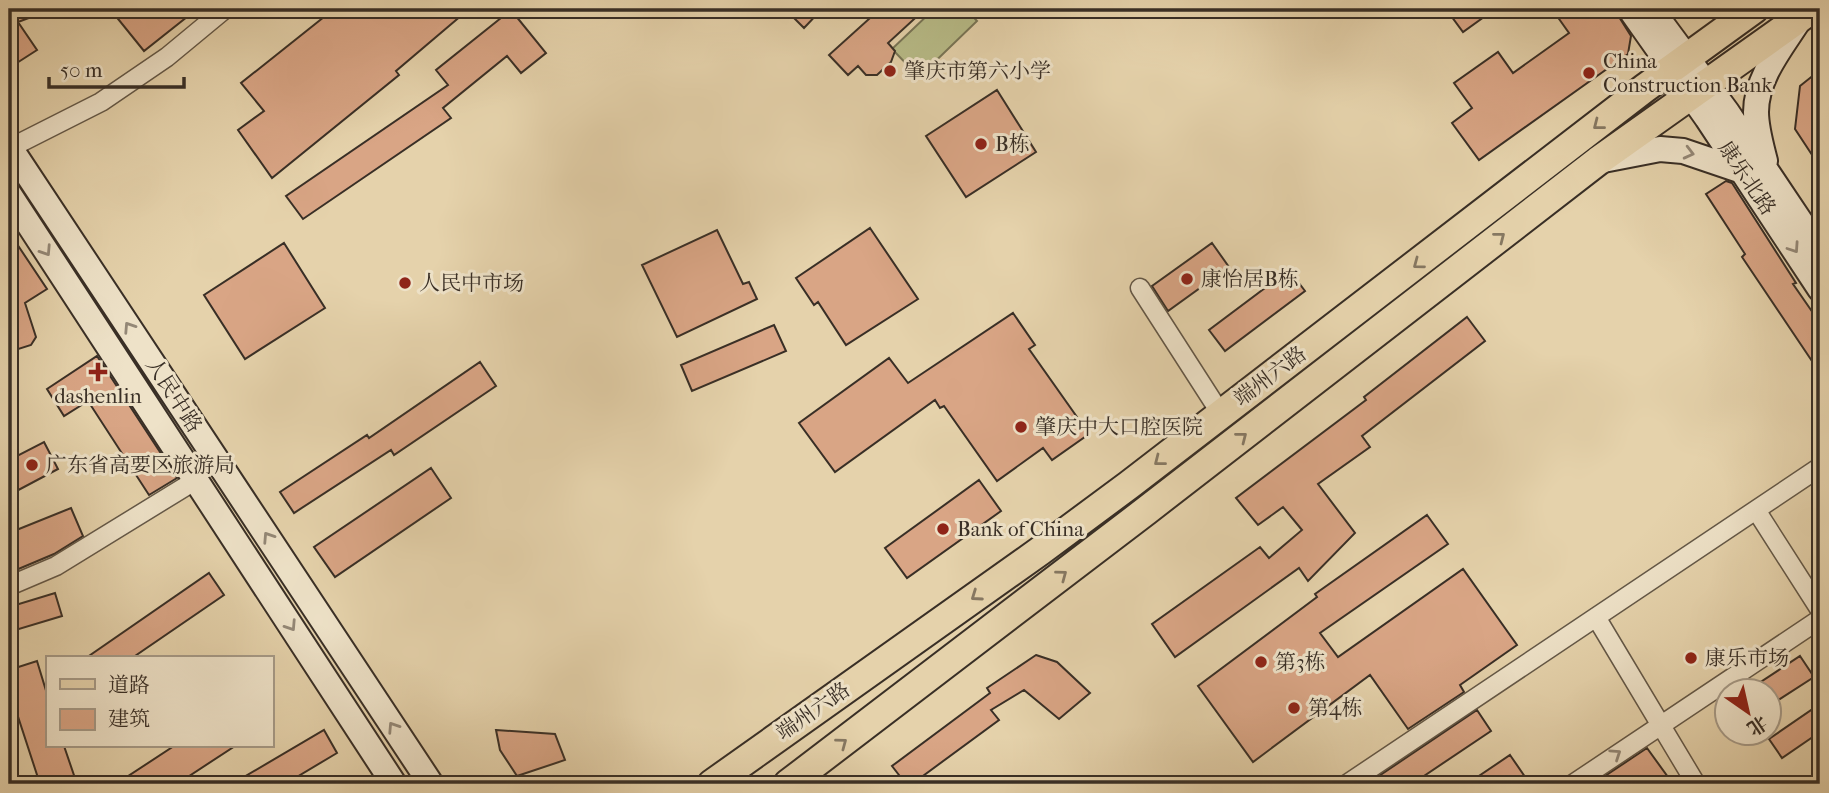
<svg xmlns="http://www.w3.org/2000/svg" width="1829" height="793" font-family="'IM FELL French Canon','Noto Serif SC',serif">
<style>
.green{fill:#b7bb87;stroke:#787556;stroke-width:2}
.building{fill:#d9a585;stroke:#392f26;stroke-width:2}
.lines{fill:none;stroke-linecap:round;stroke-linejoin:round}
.street-casing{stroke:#645847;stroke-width:21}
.secondary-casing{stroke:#392f26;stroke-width:28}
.primary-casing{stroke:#392f26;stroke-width:32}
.street{stroke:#eee2c8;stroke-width:18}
.secondary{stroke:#eee2c8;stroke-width:24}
.primary{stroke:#e5d2ab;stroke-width:28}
.oneway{stroke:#867862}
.oneway2{stroke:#948877}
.poi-dot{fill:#8f2418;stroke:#eee2c8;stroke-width:2.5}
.labels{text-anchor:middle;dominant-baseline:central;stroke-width:6;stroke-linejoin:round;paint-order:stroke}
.poi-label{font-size:21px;fill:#392f26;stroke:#eee2c8;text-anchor:start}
.street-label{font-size:21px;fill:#392f26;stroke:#eee2c8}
</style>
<rect width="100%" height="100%" fill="#e5d2ab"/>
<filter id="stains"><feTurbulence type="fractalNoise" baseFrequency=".00286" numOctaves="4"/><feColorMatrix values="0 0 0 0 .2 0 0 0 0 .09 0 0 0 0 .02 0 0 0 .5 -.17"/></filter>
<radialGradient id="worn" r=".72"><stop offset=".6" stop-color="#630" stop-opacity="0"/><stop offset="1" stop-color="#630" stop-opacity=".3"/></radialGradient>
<!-- green -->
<path class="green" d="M934,9H966L977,21L919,77L892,49Z"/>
<!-- building -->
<path class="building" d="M9,9L50,10L18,22L37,50L9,68Z
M110,9H197L144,51Z
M334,9H469L396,71L399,75L272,178L238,130L264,111L241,83Z
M785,9H822L804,28Z
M880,9H925L888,43L895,51L891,62L877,75H866L858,66L848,75L829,55Z
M1446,9H1495L1463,32Z
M1552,9H1614L1631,36L1628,54L1479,160L1452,123L1472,108L1454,83L1498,52L1513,73L1569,33Z
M511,10L546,53L521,73L507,56L443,108L451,118L303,219L286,196L448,85L436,70Z
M1820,70V167L1795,129L1800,86Z
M997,90L1036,152L966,197L926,136Z
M1726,181L1732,183L1796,283L1793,284L1820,323V373L1742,257L1745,254L1706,194Z
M870,228L918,299L846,345L818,302L814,305L796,278Z
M717,230L743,284L749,282L757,299L677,337L642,265Z
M9,232L47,289L25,303L36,337L31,345L9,352Z
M284,243L325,308L245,359L204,295Z
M1212,243L1229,267L1168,311L1152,286Z
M1289,270L1305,291L1225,351L1209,330Z
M1013,313L1035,345L1029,349L1089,434L1052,460L1043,448L997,481L944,406L940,408L935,400L835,472L799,423L889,358L908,383Z
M1467,317L1485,341L1362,436L1370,447L1318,484L1355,533L1308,581L1299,568L1175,657L1152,624L1260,547L1269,558L1302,530L1283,507L1258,525L1236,498L1366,400L1364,397Z
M774,325L786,351L692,391L681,365Z
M97,356L177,478L149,495L88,401L64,416L47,389Z
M480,362L496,386L394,455L391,450L294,513L280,492L367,435L369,438Z
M44,442L58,469L9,495V460Z
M431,468L451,498L335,577L314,547Z
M979,480L1001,511L907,578L885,548Z
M71,508L83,536L54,554L9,573V533Z
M1427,515L1448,544L1320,633L1338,657L1463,569L1517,645L1460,685L1464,692L1408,729L1370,675L1253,762L1198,686L1317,597L1315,594Z
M209,573L224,595L132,658H86Z
M55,593L62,616L9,632V607Z
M1036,655L1057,662L1090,693L1059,719L1024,690L991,710L999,720L912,784H906L892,766L990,693L987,688Z
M1800,656L1814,677L1769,706V691H1747Z
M37,661L47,694V746H64L77,784H40L9,689V670Z
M1820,704V732L1782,758L1769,739Z
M1477,710L1491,731L1412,784H1367Z
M324,730L337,753L285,784H232Z
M496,730L555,734L565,760L517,776L500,750Z
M174,746H235L177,784H116Z
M1647,748L1673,784H1593Z
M1510,755L1530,784H1467Z"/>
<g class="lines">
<defs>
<path id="street" d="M10,148L101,102L167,57L225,9
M1140,288L1221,414
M1756,510L1820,610
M9,586L56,566L196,480
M1596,617L1696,784
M1347,784L1820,467
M1573,784L1820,619"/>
<path id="secondary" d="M1630,9L1707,118L1820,289
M1653,12L1727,112L1820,251
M9,146L431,784
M1598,161L1660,149L1683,151L1742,171
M1765,161C1761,145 1756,128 1756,112C1756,78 1781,48 1799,20
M9,194L394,784"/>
<path id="primary" d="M712,784L1040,551L1129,485L1645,88L1754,9
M788,784L1147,510L1598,161L1812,9"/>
</defs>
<!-- street casing -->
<use href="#street" class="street-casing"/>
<!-- secondary casing -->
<use href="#secondary" class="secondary-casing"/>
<!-- primary casing -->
<use href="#primary" class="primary-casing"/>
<!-- street -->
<use href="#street" class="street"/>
<!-- secondary -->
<use href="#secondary" class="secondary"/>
<!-- primary -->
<use href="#primary" class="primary"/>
</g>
<!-- one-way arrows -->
<defs><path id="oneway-chevron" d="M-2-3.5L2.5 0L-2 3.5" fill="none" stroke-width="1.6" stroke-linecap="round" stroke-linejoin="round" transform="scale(1.75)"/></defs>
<g class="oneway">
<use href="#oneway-chevron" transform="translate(1598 125) rotate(142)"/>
<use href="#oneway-chevron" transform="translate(1500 237) rotate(-38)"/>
<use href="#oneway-chevron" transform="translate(1418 264) rotate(143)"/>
<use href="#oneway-chevron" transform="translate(1242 437) rotate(-38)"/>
<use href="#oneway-chevron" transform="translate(1159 461) rotate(142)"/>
<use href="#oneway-chevron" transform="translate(1062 575) rotate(-37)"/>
<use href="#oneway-chevron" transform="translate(976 596) rotate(145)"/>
<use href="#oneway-chevron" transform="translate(842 743) rotate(-37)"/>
</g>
<g class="oneway2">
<use href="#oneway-chevron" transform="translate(1689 153) rotate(14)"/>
<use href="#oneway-chevron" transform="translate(1794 248) rotate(56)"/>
<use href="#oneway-chevron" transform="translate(46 251) rotate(57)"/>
<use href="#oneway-chevron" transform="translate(129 327) rotate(-123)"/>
<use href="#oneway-chevron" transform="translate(268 537) rotate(-123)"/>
<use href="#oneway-chevron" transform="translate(291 626) rotate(57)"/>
<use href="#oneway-chevron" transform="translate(393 727) rotate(-123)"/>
<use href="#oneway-chevron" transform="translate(1616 754) rotate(-34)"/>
</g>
<!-- markers -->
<g class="poi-dot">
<circle cx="890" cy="71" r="7"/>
<circle cx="1589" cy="73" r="7"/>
<circle cx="981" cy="144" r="7"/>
<circle cx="1187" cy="279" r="7"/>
<circle cx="405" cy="283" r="7"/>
<path d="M94.5 361.5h7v7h7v7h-7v7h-7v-7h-7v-7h7z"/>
<circle cx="1021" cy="427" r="7"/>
<circle cx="32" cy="465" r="7"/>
<circle cx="943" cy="529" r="7"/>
<circle cx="1691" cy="658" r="7"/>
<circle cx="1261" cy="662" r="7"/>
<circle cx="1294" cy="708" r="7"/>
</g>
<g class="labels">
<!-- poi labels -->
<g class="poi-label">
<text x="1603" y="61">China<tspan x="1603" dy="24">Construction Bank</tspan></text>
<text x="904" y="71">肇庆市第六小学</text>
<text x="995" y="144">B栋</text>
<text x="1201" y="279">康怡居B栋</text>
<text x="419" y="283">人民中市场</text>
<text x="98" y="396" text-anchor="middle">dashenlin</text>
<text x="1035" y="427">肇庆中大口腔医院</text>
<text x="46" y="465">广东省高要区旅游局</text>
<text x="957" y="529">Bank of China</text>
<text x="1705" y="658">康乐市场</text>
<text x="1275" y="662">第3栋</text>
<text x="1308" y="708">第4栋</text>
</g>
<!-- street labels -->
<g class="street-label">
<text transform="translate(1747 178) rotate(56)">康乐北路</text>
<text transform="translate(1270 376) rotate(-37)">端州六路</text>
<text transform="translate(174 395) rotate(57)">人民中路</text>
<text transform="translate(813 711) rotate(-35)">端州六路</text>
</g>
</g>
<!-- margin -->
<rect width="1829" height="793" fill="none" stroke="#e5d2ab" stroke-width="35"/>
<rect x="10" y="10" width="1808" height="772" fill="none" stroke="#392f26" stroke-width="3.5"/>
<rect x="18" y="18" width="1794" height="758" fill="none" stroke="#392f26" stroke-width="2"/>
<!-- legend -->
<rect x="46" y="656" width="228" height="91" fill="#eee2c8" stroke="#a69a87" stroke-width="2"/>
<rect x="60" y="679" width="35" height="10" fill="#e5d2ab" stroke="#a69a87" stroke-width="2"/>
<text x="108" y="692" font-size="21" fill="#392f26">道路</text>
<rect x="60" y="709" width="35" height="21" fill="#d9a585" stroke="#a69a87" stroke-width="2"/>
<text x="108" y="726" font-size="21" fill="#392f26">建筑</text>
<!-- north arrow -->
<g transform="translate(1748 712) rotate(146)"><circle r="33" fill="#eee2c8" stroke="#a69a87" stroke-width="2"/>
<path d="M0-5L12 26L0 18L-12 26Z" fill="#8f2418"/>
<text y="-10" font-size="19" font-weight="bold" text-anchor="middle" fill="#392f26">北</text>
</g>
<!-- scale -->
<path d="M49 77v10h135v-10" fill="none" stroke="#392f26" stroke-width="3.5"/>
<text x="60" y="77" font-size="21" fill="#392f26" stroke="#eee2c8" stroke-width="5" paint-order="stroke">50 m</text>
<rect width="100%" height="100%" filter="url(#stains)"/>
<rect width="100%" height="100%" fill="url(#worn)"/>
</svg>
